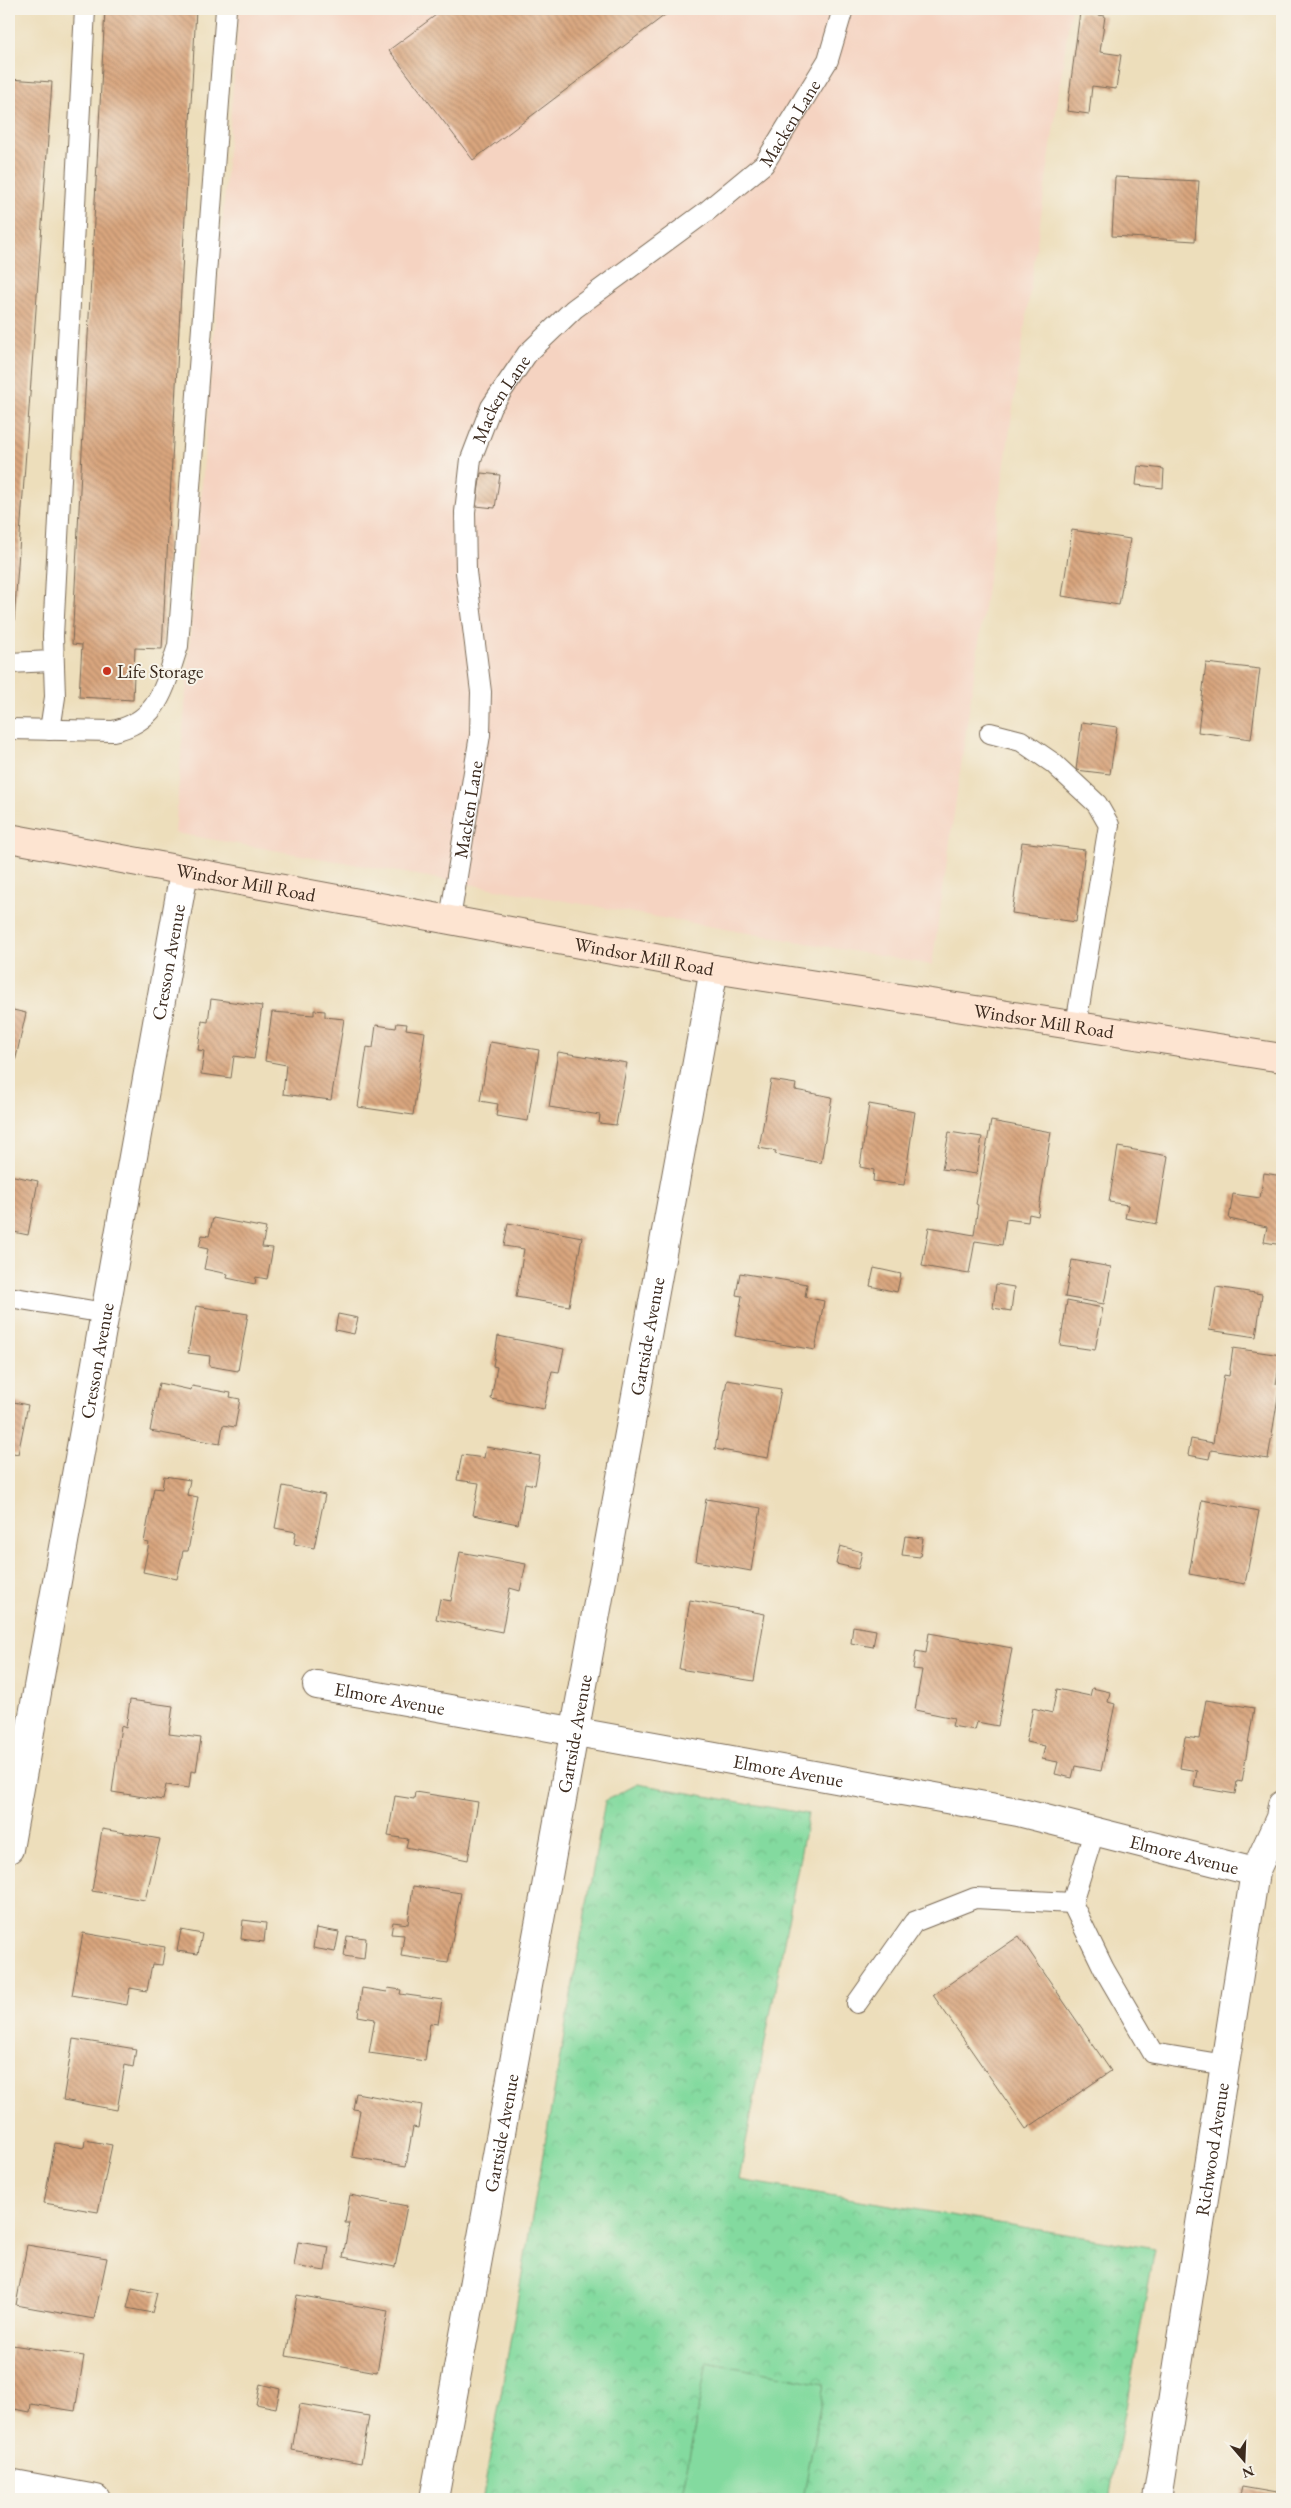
<svg xmlns="http://www.w3.org/2000/svg" width="1291" height="2508" font-family="'EB Garamond',serif">
<style>
.built{fill:#f5d3c1}
.park{fill:url(#park-crowns);stroke:#5f825e}
.pitch{fill:#83da9f;stroke:#5f825e}
.building{fill:url(#building-back-hatch)}
.lines{fill:none;stroke-linecap:round;stroke-linejoin:round}
.service-casing{stroke:#796955;stroke-width:22}
.minor-casing{stroke:#796955;stroke-width:30}
.secondary-casing{stroke:#796955;stroke-width:30}
.service{stroke:#fff;stroke-width:20}
.minor{stroke:#fff;stroke-width:28}
.secondary{stroke:#fde4d1;stroke-width:28}
.poi-dot{fill:#c8321e;stroke:#f7f3e8;stroke-width:2}
.labels{text-anchor:middle;dominant-baseline:central;stroke-width:4;stroke-linejoin:round;paint-order:stroke}
.street-label{font-size:19px;fill:#3b2a1e;stroke:#f7f3e8}
.poi-label{font-size:19px;fill:#3b2a1e;stroke:#f7f3e8;text-anchor:start}
</style>
<defs>
<pattern id="park-crowns" width="20" height="18" patternUnits="userSpaceOnUse" patternTransform="scale(1.25)"><rect width="20" height="18" fill="#83da9f"/><path d="M2 6a3 3 0 1 1 6 0M12 15a3 3 0 1 1 6 0" fill="none" stroke="#72bb88"/></pattern>
<pattern id="building-back-hatch" width="6" height="6" patternUnits="userSpaceOnUse" patternTransform="scale(1.25)"><rect width="6" height="6" fill="#d9a67e"/><path d="M-1 5l2 2M0 0l6 6M5-1l2 2" fill="none" stroke="#b18767"/></pattern>
</defs>
<rect width="100%" height="100%" fill="#f7f3e8"/>
<filter id="ink" filterUnits="userSpaceOnUse"><feTurbulence type="fractalNoise" baseFrequency=".02" numOctaves="2"/><feDisplacementMap in="SourceGraphic" scale="10" xChannelSelector="R" yChannelSelector="G"/><feConvolveMatrix kernelMatrix="1 2 1 2 8 2 1 2 1" color-interpolation-filters="sRGB"/></filter>
<filter id="wash" filterUnits="userSpaceOnUse"><feTurbulence type="fractalNoise" baseFrequency=".0096" numOctaves="4" result="noise"/><feDisplacementMap in="SourceGraphic" scale="20" xChannelSelector="R" yChannelSelector="G"/><feGaussianBlur stdDeviation="1.12" result="paint"/><feColorMatrix in="noise" values="0 0 0 0 0 0 0 0 0 0 0 0 0 0 0 0 0 1.4 0 .05"/><feComposite in="paint" operator="in"/></filter>
<g filter="url(#wash)">
<rect width="100%" height="100%" fill="#eddebb"/>
<!-- built -->
<path class="built" d="M239,9H1071L932,965L175,833Z"/>
<!-- park -->
<path class="park" d="M638,1784L808,1814L739,2180L1155,2249L1109,2499H485L483,2496L605,1801Z"/>
<!-- pitch -->
<path class="pitch" d="M707,2362L824,2384L803,2499H681Z"/>
<g id="blocks">
<!-- building -->
<path class="building" d="M105,9H196L162,649L135,648L133,700L79,697L82,645L72,644Z
M444,9H673L473,160L389,50Z
M1080,12L1105,16L1100,52L1121,55L1116,89L1092,86L1089,114L1067,111Z
M9,79L52,82L14,622H9Z
M1115,177L1199,181L1195,241L1112,236Z
M1138,466L1164,469L1163,488L1136,485Z
M481,473L500,475L495,508L476,506Z
M1072,530L1130,539L1119,605L1062,596Z
M1206,663L1260,669L1251,739L1198,732Z
M1082,722L1117,727L1110,774L1076,770Z
M1022,842L1085,850L1076,922L1012,913Z
M211,999L262,1006L254,1059L234,1056L231,1078L201,1074L204,1051L198,1050L202,1021L208,1022Z
M9,1009L26,1013L13,1071L9,1070Z
M314,1010L325,1011V1017L344,1019L331,1100L283,1094L286,1065L265,1061L272,1012L314,1015Z
M397,1023L407,1024L406,1029L425,1032L413,1115L358,1107L367,1047L373,1048L376,1025L396,1028Z
M490,1042L539,1050L528,1121L496,1116L498,1104L480,1101Z
M558,1052L627,1063L616,1125L599,1123L600,1115L549,1107Z
M771,1080L796,1084L795,1090L832,1097L821,1163L775,1154L776,1151L759,1148Z
M869,1104L915,1112L904,1185L873,1181L874,1170L860,1167Z
M991,1121L1051,1132L1038,1216L1029,1214L1028,1222L1006,1219L1002,1245L975,1241L969,1274L922,1266L929,1227L974,1235L978,1205L976,1204Z
M949,1132L982,1137L976,1174L942,1169Z
M1118,1147L1168,1156L1157,1224L1125,1218L1128,1205L1109,1202Z
M1264,1173L1282,1176V1245L1264,1242L1267,1227L1229,1219L1233,1194L1260,1198Z
M9,1175L38,1181L28,1235L9,1231Z
M213,1218L266,1228L262,1247L273,1248L267,1279L256,1277L255,1284L227,1278L228,1274L204,1269L208,1249L199,1247L202,1235L209,1236Z
M508,1223L582,1237L569,1306L516,1297L524,1249L504,1246Z
M1072,1260L1111,1267L1104,1304L1065,1297Z
M874,1268L901,1274L897,1292L870,1286Z
M740,1273L807,1284L805,1297L824,1301L815,1350L735,1336L742,1296L736,1295Z
M996,1284L1014,1287L1011,1311L993,1308Z
M1216,1287L1262,1294L1256,1337L1209,1330Z
M1067,1301L1103,1308L1095,1350L1060,1345Z
M196,1306L248,1314L238,1371L209,1366L210,1356L188,1353Z
M338,1314L358,1318L354,1334L335,1330Z
M498,1336L564,1349L559,1372L552,1371L544,1409L491,1399L497,1367L493,1366Z
M1233,1348L1281,1355L1276,1384L1280,1385L1268,1459L1211,1450L1209,1459L1188,1455L1191,1439L1213,1443L1224,1375L1229,1376Z
M727,1380L781,1389L768,1458L715,1449Z
M159,1383L191,1390L192,1386L231,1393L230,1397L240,1399L235,1427L223,1425L220,1444L150,1431Z
M9,1401L28,1405L18,1454L9,1452Z
M486,1447L540,1456L535,1485L525,1483L518,1524L473,1515L479,1483L457,1480L462,1455L484,1458Z
M164,1476L190,1480L187,1495L198,1497L188,1551H183L177,1579L143,1572L149,1543L144,1542L154,1488L162,1489Z
M283,1486L325,1495L314,1548L294,1544L296,1532L275,1528Z
M706,1499L761,1508L751,1571L696,1561Z
M1202,1500L1259,1511L1245,1584L1189,1574Z
M905,1536L923,1538L920,1557L902,1555Z
M840,1546L862,1552L858,1569L836,1564Z
M460,1552L526,1564L520,1591L510,1588L502,1632L436,1619L440,1599L451,1601Z
M690,1600L765,1614L754,1681L679,1669Z
M853,1626L876,1630L873,1647L851,1643Z
M929,1633L1012,1648L998,1726L977,1722L975,1730L952,1726L954,1718L915,1710L922,1670L913,1669L916,1651L926,1653Z
M1092,1688L1110,1692L1108,1702L1115,1704L1101,1771L1075,1766L1072,1778L1055,1774L1058,1762L1042,1759L1045,1746L1026,1742L1033,1708L1052,1713L1057,1689L1090,1696Z
M130,1700L173,1706L169,1734L201,1738L196,1772L191,1771L189,1788L166,1785L163,1800L112,1792L121,1726L126,1728Z
M1206,1700L1254,1708L1242,1782L1237,1781L1235,1794L1194,1787L1197,1771L1180,1768L1185,1737L1199,1739Z
M415,1792L478,1802L468,1860L406,1847L408,1839L388,1836L395,1796L414,1799Z
M102,1829L160,1839L145,1900L92,1891Z
M413,1886L461,1893L448,1963L401,1956L404,1935L391,1934L393,1922L408,1924Z
M243,1920L266,1923L264,1942L241,1939Z
M316,1928L339,1932L335,1952L313,1948Z
M181,1930L202,1934L198,1954L177,1951Z
M83,1933L165,1947L162,1965L152,1964L147,1991L130,1988L127,2005L72,1995Z
M347,1936L366,1938L364,1959L344,1956Z
M1019,1936L1111,2071L1026,2129L933,1995Z
M362,1988L387,1992L388,1988L401,1990L400,1994L442,2000L438,2024L430,2023L425,2061L369,2053L375,2019L358,2016Z
M73,2039L136,2049L133,2067L125,2065L117,2110L63,2100Z
M356,2093L422,2105L418,2128L413,2127L406,2166L352,2157L360,2110L353,2109Z
M85,2140L112,2145L98,2212L44,2203L55,2143L84,2148Z
M350,2195L407,2206L395,2267L343,2257L349,2223H345Z
M298,2242L329,2247L325,2271L294,2266Z
M27,2245L107,2258L94,2319L16,2305Z
M132,2288L157,2293L152,2313L127,2308Z
M297,2295L388,2311L377,2372L286,2356Z
M12,2345L84,2356L75,2411L31,2404L30,2412L9,2408V2363Z
M260,2384L280,2389L276,2408L256,2404Z
M300,2404L369,2416L361,2463L292,2450Z
M1242,2487L1282,2494V2499H1239Z"/>
</g>
</g>
<g filter="url(#ink)">
<use href="#blocks" fill-opacity="0" stroke="#796955" stroke-width="1"/>
<g class="lines">
<defs>
<g id="service">
<path d="M9,663L52,661"/>
<path d="M9,729L113,731C160,721 164,687 178,646L226,9"/>
<path d="M50,730L55,697L53,636L85,9"/>
<path d="M990,733L1021,741L1053,763L1097,804L1109,825L1076,1025"/>
<path id="s1" d="M450,919L480,735L481,692L466,572L465,512L471,459L491,407L527,354L574,309L707,211L764,164L828,60L843,9"/>
<path d="M9,1297L105,1313"/>
<path d="M1094,1832L1072,1903L1104,1969L1153,2053L1225,2065"/>
<path d="M857,2003L914,1922L975,1898L1072,1903"/>
</g>
<g id="minor">
<path id="s2" d="M317,1685L1018,1812L1255,1872"/>
<path id="s3" d="M9,1849L184,872"/>
<path d="M9,2483L96,2499"/>
<path id="s4" d="M434,2499L714,969"/>
<path id="s5" d="M1157,2499L1255,1872L1280,1818L1282,1805"/>
</g>
<g id="secondary">
<path id="s6" d="M9,838L714,969L1282,1058"/>
</g>
</defs>
<!-- service casing -->
<use href="#service" class="service-casing"/>
<!-- minor casing -->
<use href="#minor" class="minor-casing"/>
<!-- secondary casing -->
<use href="#secondary" class="secondary-casing"/>
<!-- service -->
<use href="#service" class="service"/>
<!-- minor -->
<use href="#minor" class="minor"/>
<!-- secondary -->
<use href="#secondary" class="secondary"/>
</g>
</g>
<!-- markers -->
<circle class="poi-dot" cx="107" cy="671" r="5"/>
<g class="labels">
<!-- street labels -->
<g class="street-label">
<text stroke="none"><textPath href="#s1" startOffset="936">Macken Lane</textPath></text>
<text stroke="none"><textPath href="#s1" startOffset="531">Macken Lane</textPath></text>
<text stroke="none"><textPath href="#s1" startOffset="111">Macken Lane</textPath></text>
<text stroke="none"><textPath href="#s6" startOffset="241">Windsor Mill Road</textPath></text>
<text stroke="none"><textPath href="#s6" startOffset="646">Windsor Mill Road</textPath></text>
<text stroke="none"><textPath href="#s3" startOffset="901">Cresson Avenue</textPath></text>
<text stroke="none"><textPath href="#s6" startOffset="1051">Windsor Mill Road</textPath></text>
<text stroke="none"><textPath href="#s4" startOffset="1182">Gartside Avenue</textPath></text>
<text stroke="none"><textPath href="#s3" startOffset="496">Cresson Avenue</textPath></text>
<text stroke="none"><textPath href="#s2" startOffset="74">Elmore Avenue</textPath></text>
<text stroke="none"><textPath href="#s4" startOffset="778">Gartside Avenue</textPath></text>
<text stroke="none"><textPath href="#s2" startOffset="479">Elmore Avenue</textPath></text>
<text stroke="none"><textPath href="#s2" startOffset="884">Elmore Avenue</textPath></text>
<text stroke="none"><textPath href="#s4" startOffset="372">Gartside Avenue</textPath></text>
<text stroke="none"><textPath href="#s5" startOffset="354">Richwood Avenue</textPath></text>
</g>
<!-- poi labels -->
<g class="poi-label">
<text x="117" y="671">Life Storage</text>
</g>
</g>
<!-- margin -->
<rect width="1291" height="2508" fill="none" stroke="#f7f3e8" stroke-width="30"/>
<!-- north arrow -->
<g transform="translate(1244 2460) rotate(161)" stroke="#f7f3e8" stroke-width="4" paint-order="stroke">
<path d="M0-4L9 19L0 12L-9 19Z" fill="#3b2a1e"/>
<text y="-8" font-size="14" font-weight="bold" text-anchor="middle" fill="#3b2a1e">N</text>
</g>
</svg>
